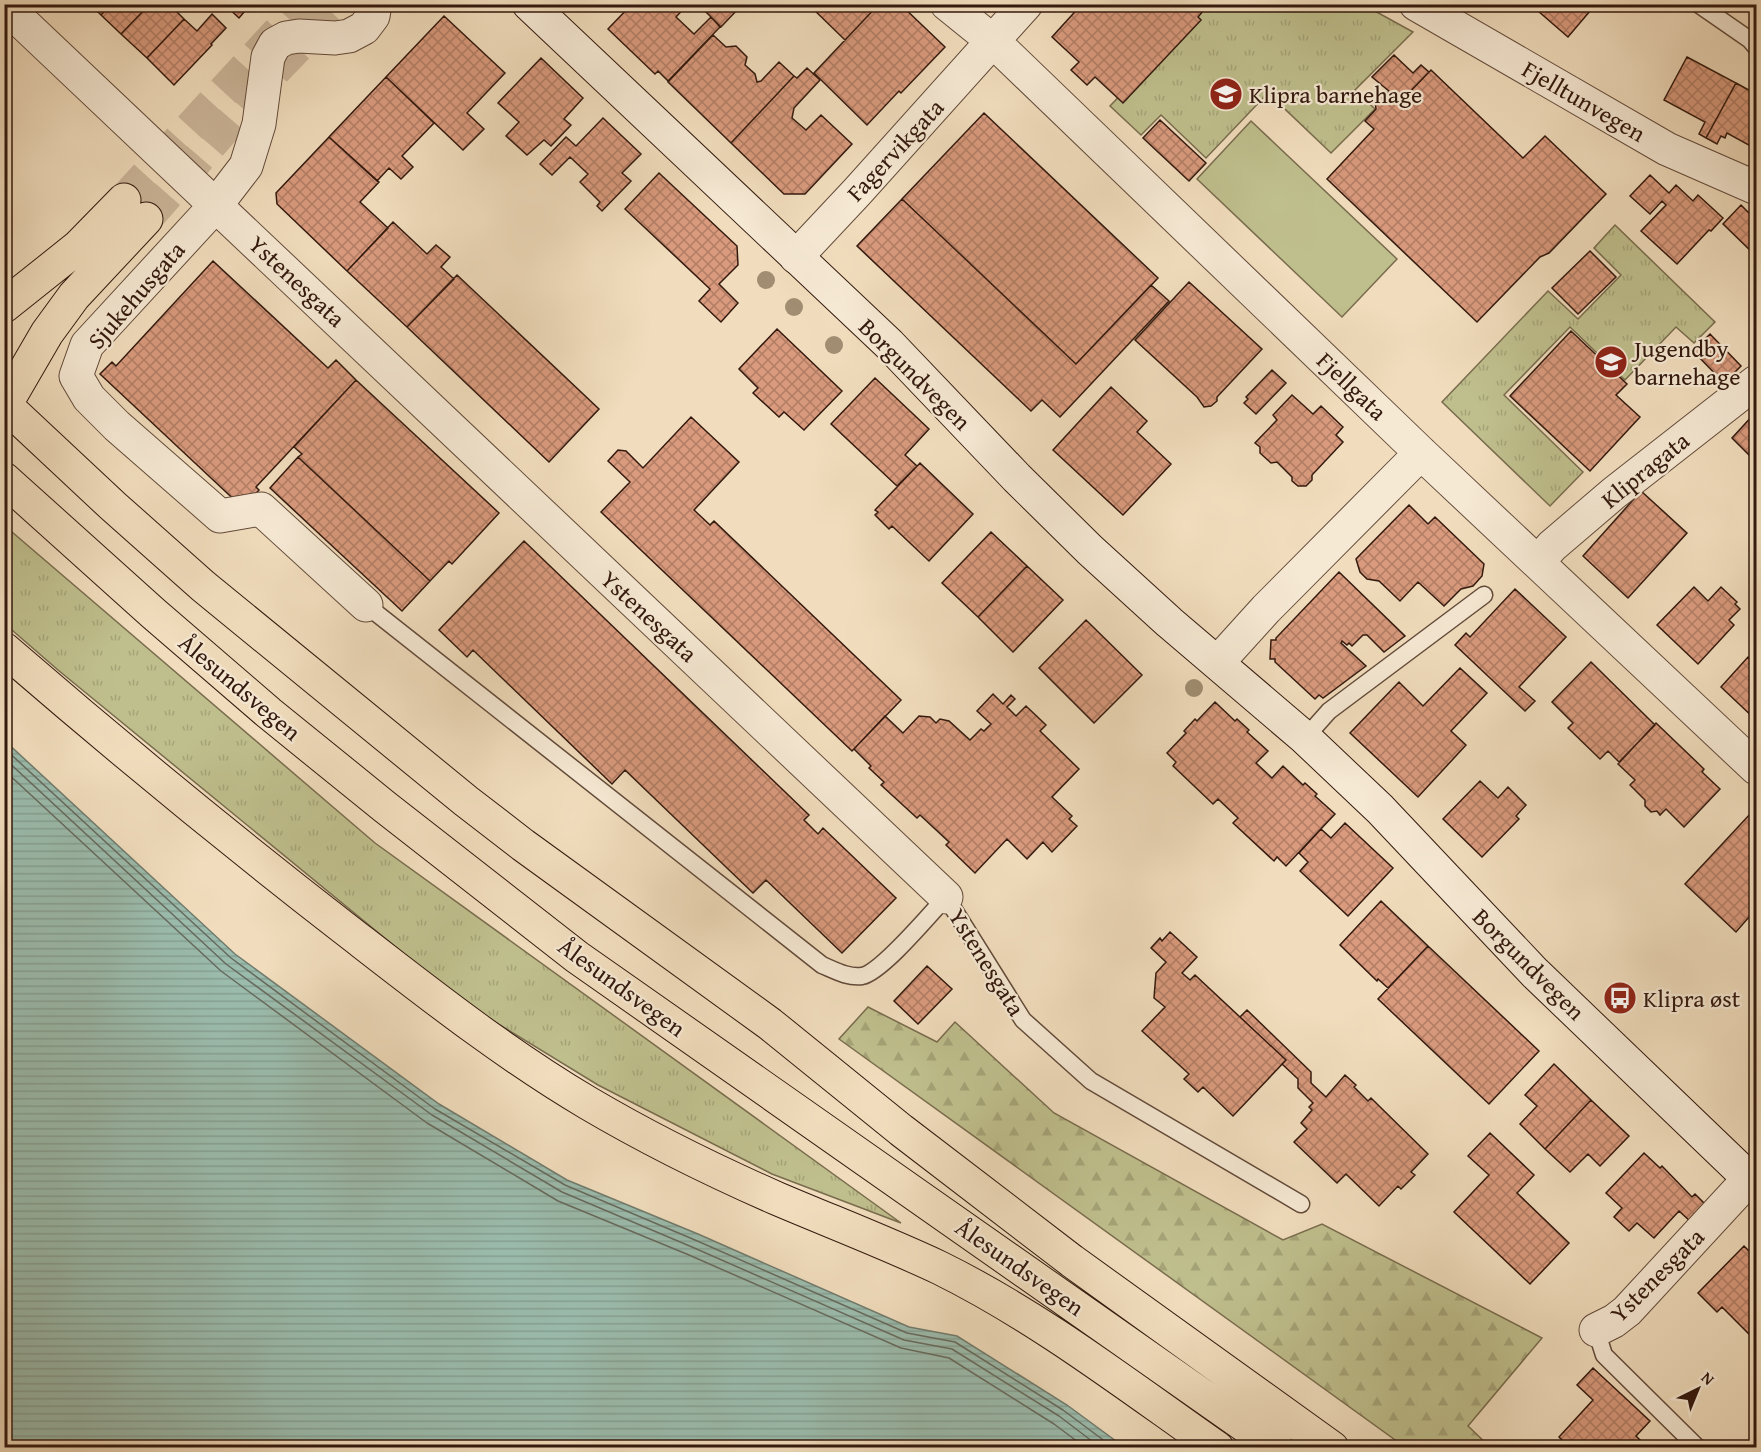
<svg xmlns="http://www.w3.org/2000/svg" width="1761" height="1452" font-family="'Gentium Book Plus',serif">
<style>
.grass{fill:url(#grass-tufts);stroke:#796c4e;stroke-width:1.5}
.forest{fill:url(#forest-firs);stroke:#796c4e;stroke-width:1.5}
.garden{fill:#bfbf8d;stroke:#796c4e;stroke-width:1.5}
.water{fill:url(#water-rules);stroke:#717b6d;stroke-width:1.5}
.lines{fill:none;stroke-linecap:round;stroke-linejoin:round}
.shore{stroke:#676a5e;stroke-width:1.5}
.building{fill:url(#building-cross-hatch);stroke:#33190e;stroke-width:1.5}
.highway-tunnel{stroke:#cbb69a;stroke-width:33;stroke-dasharray:33 16;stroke-linecap:butt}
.lane-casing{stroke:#624a3a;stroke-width:19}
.street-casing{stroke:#624a3a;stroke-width:35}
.secondary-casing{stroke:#33190e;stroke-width:35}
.highway-casing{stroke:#33190e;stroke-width:35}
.lane{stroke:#f6e9d4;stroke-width:16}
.street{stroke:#f6e9d4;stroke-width:33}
.secondary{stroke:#f6e9d4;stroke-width:33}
.highway{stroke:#f1ddbd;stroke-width:33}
.tree{fill:#a08d72}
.labels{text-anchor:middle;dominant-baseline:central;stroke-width:4.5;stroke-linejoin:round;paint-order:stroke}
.poi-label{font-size:24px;fill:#33190e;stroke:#f6e9d4;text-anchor:start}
.street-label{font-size:24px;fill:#33190e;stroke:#f6e9d4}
</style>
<defs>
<pattern id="grass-tufts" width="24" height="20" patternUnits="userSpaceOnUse" patternTransform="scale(1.5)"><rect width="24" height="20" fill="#bfbf8d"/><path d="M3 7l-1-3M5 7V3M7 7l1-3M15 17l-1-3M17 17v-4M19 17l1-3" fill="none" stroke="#a5a478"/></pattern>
<pattern id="forest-firs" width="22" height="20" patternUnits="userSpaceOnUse" patternTransform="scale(1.5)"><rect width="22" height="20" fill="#bfbf8d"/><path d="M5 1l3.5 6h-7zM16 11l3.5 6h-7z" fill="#a5a478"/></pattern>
<pattern id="water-rules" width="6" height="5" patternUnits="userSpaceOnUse" patternTransform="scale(1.5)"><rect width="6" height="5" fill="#9bbcad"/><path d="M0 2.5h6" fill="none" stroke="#86a194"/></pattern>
<pattern id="building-cross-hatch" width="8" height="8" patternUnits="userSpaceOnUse" patternTransform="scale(1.5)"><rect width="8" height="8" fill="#d99a7d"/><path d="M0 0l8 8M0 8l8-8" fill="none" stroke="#b17d65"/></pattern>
</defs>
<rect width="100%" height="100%" fill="#f1ddbd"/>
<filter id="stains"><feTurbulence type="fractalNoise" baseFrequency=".00333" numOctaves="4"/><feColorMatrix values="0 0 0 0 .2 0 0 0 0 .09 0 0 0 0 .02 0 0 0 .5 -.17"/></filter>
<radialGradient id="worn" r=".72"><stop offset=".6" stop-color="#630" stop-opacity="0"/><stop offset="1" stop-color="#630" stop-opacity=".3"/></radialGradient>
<!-- grass -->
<path class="grass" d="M1207,5H1364L1413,32L1355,90L1375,109L1331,153L1268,93L1206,158L1161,115L1141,135L1110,106Z
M1615,225L1715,322L1694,343L1676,327L1625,380L1570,327L1504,395L1583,472L1550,506L1442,402L1548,291L1578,319L1621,275L1594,248Z
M5,526L375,843L901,1223L772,1174L598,1085L464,1003L58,670L5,624Z"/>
<!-- forest -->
<path class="forest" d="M868,1007L937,1042L955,1022L1054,1113L1283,1240L1322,1224L1542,1338L1468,1426L1490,1447H1405L839,1039Z"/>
<!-- garden -->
<path class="garden" d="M1251,121L1397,259L1342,317L1197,179Z"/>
<!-- water -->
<path class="water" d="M4,740L235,954L439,1104L567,1180L698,1234L909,1327L957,1336L1067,1405L1124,1447H5Z"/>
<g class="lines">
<!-- shore -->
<path class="shore" d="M4,748L231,958L435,1109L565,1185L695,1240L907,1333L955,1342L1063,1410L1114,1448
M4,758L226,964L432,1115L562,1192L692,1247L904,1340L952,1349L1059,1416L1101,1448
M4,770L221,971L427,1123L558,1201L689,1255L901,1348L949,1358L1054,1424L1086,1448"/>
</g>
<!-- building -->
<path class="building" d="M90,4H111L101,15Z
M111,4H150L121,34L101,15Z
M150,4H169L184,19L147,58L121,34Z
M224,4H251L239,18Z
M632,4H688L676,17L694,34L711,17L720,27L668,81L658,71L655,74L608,29Z
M698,4H736L739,8L721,27Z
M808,4H879L845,40Z
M879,4H900L945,47L901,93L899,91L867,125L814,73Z
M1082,4H1209L1198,17L1201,20L1123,103L1095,77L1087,85L1071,70L1079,62L1052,37Z
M1530,4H1596L1568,37Z
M212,14L226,28L211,44L212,45L174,85L147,58L184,19L197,31Z
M444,16L505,73L467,113L484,129L463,150L386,77Z
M713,35L726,47L736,46L747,57L745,65L755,74L757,82L761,81L779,62L794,76L731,143L668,82Z
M1394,55L1413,73L1421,65L1429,72L1401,101L1372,77Z
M1687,57L1736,83L1706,138L1699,134L1705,122L1664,100Z
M541,58L583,98L564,119L571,125L551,146L544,140L527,155L506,136L519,122L498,103Z
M807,68L820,80L794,108L792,118L806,130L821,115L852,144L805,194H784L731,143L794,76L797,78Z
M1431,70L1523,158L1545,136L1606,194L1549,253L1540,257L1477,322L1327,179L1374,129L1365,121L1376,109L1375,102L1377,95L1384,92L1391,93L1401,101Z
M386,77L434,123L402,156L413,167L401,179L389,168L377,181L329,137Z
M1736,83L1756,94V149L1727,133L1725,138L1721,136L1717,144L1706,138Z
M984,113L1158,278L1076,364L902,199Z
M603,118L641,154L622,173L631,181L602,211L597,206L600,202L580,182L588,174L570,157L552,175L540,164L566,137L576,146Z
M1160,120L1206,163L1189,181L1143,138Z
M329,137L379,182L360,202L388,228L347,271L277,204L276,193Z
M659,173L737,246L738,265L719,284L738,303L721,322L699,301L710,289L625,209Z
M1650,175L1669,193L1676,185L1693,201L1698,195L1723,218L1711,231L1709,230L1677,264L1641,231L1666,205L1662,201L1650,214L1630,196Z
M902,199L1076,364L1151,285L1169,301L1060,417L1042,400L1031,411L857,246Z
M1741,205L1756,220V256L1723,224Z
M393,222L427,254L436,245L450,257L441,267L454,279L407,327L347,271Z
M1590,251L1616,277L1578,314L1552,288Z
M213,261L328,368L336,360L356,380L256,487L259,490L243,508L100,374L112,362L116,366Z
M457,275L599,409L549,462L407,327Z
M1189,282L1262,349L1217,397V401L1211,406L1204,407L1197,397L1135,340Z
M777,329L842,391L804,430L784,412L779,417L753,393L758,388L739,369Z
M1571,331L1627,384L1616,395L1640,417L1590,471L1510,396Z
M1710,334L1741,366L1724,383L1693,351Z
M1272,370L1286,383L1256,414L1244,403L1248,399L1246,397Z
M875,378L929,429L905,455L917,466L897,486L831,424Z
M356,380L499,513L452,564L449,561L430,581L298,457L302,454L294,447Z
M1111,387L1147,421L1137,432L1171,464L1123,515L1053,450Z
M1292,395L1313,414L1321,406L1343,427L1336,435L1343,442L1312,475V480L1306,486H1298L1292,481V477L1277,462L1271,463L1260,453V447L1255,443L1277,420L1273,415Z
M1756,412V462L1732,438Z
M691,417L739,462L694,510L710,525L714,521L901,700L852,751L601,512L630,482L608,461L618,450L626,451L643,468Z
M298,457L430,581L402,611L270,488Z
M920,463L973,514L929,561L892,526L889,529L875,515L878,512L875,510Z
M1641,491L1687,533L1628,598L1583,556Z
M1409,505L1428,524L1435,517L1484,564L1482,576L1473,586L1461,589L1444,606L1418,582L1400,601L1379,581L1367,579L1360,572L1356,559Z
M991,532L1027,566L978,617L942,583Z
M524,541L809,815L804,820L818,834L823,828L896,898L842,953L766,880L753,893L625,770L612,784L473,650L467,657L439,630Z
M1027,566L1063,600L1013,652L978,617Z
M1339,572L1405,636L1384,652L1367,635H1363L1352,646L1349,643L1347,645L1342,641L1341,643L1366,666L1323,698L1319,695L1315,699L1275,662V659H1270L1271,640H1276V638Z
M1694,587L1708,601L1721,587L1737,602L1735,604L1740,609L1729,620L1734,625L1698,664L1657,625Z
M1515,589L1566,637L1519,687L1535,701L1525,711L1455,645L1466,633L1470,637Z
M1086,620L1142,675L1094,723L1039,668Z
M1756,650V720L1721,687L1748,657L1749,658Z
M1591,662L1655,725L1619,762L1608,751L1600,759L1568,728L1573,723L1552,702Z
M1460,668L1487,693L1451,731L1466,745L1418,797L1350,733L1399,682L1423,706Z
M993,694L1003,704L1011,695L1015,699L1007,707L1016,716L1026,706L1046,725L1040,731L1079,769L1052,797L1072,816L1069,819L1077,826L1052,852L1043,842L1027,859L1007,839L975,873L946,845L949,842L920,815L917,818L881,785L884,782L869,768L871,766L854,749L885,716L903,733L919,716L930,717L936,723L940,719L949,721L970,740L981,729L984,731L991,724L977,711Z
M1215,702L1235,721L1237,719L1249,730L1247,732L1268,751L1256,763L1272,778L1283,766L1303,785L1305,783L1317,794L1315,796L1335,814L1286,866L1277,857L1274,861L1233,823L1238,818L1218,799L1213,804L1173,766L1176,762L1167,753L1186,733L1184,731L1195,719L1197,721Z
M1656,723L1704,769L1702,772L1720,789L1684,827L1666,809L1660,815L1657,811L1651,812L1645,806V800L1630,785L1635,780L1618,764Z
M1480,781L1498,798L1508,787L1526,805L1516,816L1519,819L1482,857L1443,819Z
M1751,813L1756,818V909L1736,932L1685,884Z
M1345,823L1393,868L1348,916L1300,871L1308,862L1299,853L1321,829L1331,838Z
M1381,901L1428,946L1388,988L1378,979L1377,981L1340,945Z
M1170,932L1197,957L1182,973L1190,980L1195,975L1286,1060L1233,1116L1203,1087L1198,1092L1184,1079L1189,1074L1142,1031L1165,1007L1154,998L1156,973L1166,962L1151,948L1160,938L1162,941Z
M1428,946L1539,1051L1489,1104L1378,999Z
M927,966L952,989L918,1024L894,1001Z
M1247,1010L1311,1072V1083L1326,1097L1345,1075L1356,1085L1354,1087L1368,1101L1371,1098L1428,1154L1411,1172L1415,1175L1401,1189L1398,1186L1379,1206L1346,1174L1337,1183L1294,1142L1307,1129L1301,1123L1312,1110L1309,1107L1313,1103L1298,1088V1079L1282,1064L1286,1060L1240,1017Z
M1554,1064L1591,1100L1545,1149L1520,1124L1537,1106L1525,1095Z
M1591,1100L1629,1136L1600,1166L1588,1154L1570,1172L1545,1149Z
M1490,1133L1534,1175L1517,1193L1569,1243L1530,1284L1454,1212L1489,1175L1468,1156Z
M1644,1153L1660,1168L1662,1166L1692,1197L1695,1194L1706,1205L1691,1222L1679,1211L1654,1238L1637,1223L1629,1231L1614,1217L1622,1208L1606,1193Z
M1744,1246L1756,1258V1327L1750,1335L1722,1307L1717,1312L1698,1293Z
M1593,1368L1650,1421L1636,1436L1648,1448H1570L1559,1437L1593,1400L1577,1385Z"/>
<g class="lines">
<!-- highway-tunnel -->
<path class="highway-tunnel" d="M124,200L304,4
M146,219L277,68L339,4"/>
<defs>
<path id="lane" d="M1698,4L1750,40L1756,47
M366,605L822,965C834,970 848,978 862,976C882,972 930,914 946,897L1023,1020L1091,1081L1301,1204
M1305,738L1329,711L1484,595
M1596,1330L1604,1355L1698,1448"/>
<path id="street" d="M947,4L994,42L1421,453L1756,768
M1416,4L1667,149L1756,188
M4,5L946,897
M796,257L857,192L1026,4
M1538,562L1552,546L1614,493L1756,382
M366,605L261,509L220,516L117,426L89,398L76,376L87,345L216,205L246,166L259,124L268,57L275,44L286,38L299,36L335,38L349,36L364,28L373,16L375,4
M1218,662L1266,609L1421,453
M1596,1330L1614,1321L1627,1311L1749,1179"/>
<path id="secondary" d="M529,4L889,344L1017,478L1090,550L1169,622L1305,738L1380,809L1535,973L1756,1185"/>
<path id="highway" d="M4,306L78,247L124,200
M4,404L113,506L203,586L466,801L523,845L770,1024L901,1130L1072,1261L1332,1448
M4,407L47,333L74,296L146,219
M4,479L153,613L269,713L385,807L577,957L1277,1448
M4,649C115,745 228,838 344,928C424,990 502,1052 588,1103C649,1139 714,1171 778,1199C832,1222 887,1243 940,1268C1039,1317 1127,1385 1217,1448"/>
</defs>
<!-- lane casing -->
<use href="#lane" class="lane-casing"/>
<!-- street casing -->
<use href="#street" class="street-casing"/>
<!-- secondary casing -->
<use href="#secondary" class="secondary-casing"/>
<!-- highway casing -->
<use href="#highway" class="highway-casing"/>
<!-- lane -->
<use href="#lane" class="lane"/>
<!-- street -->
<use href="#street" class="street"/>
<!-- secondary -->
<use href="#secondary" class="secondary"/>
<!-- highway -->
<use href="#highway" class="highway"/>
</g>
<!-- trees -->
<g class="tree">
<circle cx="766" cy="280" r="9"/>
<circle cx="794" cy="307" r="9"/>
<circle cx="834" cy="345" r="9"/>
<circle cx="1194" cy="688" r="9"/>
</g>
<!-- icons -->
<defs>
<symbol id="school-disc" viewBox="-11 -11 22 22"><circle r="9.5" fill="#8f2418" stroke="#f6e9d4"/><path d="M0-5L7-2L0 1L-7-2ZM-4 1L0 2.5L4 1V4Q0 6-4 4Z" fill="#fff"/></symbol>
<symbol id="bus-disc" viewBox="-11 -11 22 22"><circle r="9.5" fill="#8f2418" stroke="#f6e9d4"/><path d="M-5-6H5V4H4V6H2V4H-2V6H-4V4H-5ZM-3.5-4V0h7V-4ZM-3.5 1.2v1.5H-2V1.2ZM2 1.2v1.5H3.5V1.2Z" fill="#fff"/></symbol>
</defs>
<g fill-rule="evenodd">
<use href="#school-disc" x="1207" y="75" width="38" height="38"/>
<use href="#school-disc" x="1592" y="343" width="38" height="38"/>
<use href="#bus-disc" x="1601" y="979" width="38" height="38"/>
</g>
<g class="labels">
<!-- poi labels -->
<g class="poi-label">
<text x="1249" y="94">Klipra barnehage</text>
<text x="1634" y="348">Jugendby<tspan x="1634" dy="28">barnehage</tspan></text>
<text x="1643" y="998">Klipra øst</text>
</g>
<!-- street labels -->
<g class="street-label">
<text transform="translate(1584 101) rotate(30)">Fjelltunvegen</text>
<text transform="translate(895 150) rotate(-47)">Fagervikgata</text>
<text transform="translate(297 281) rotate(43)">Ystenesgata</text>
<text transform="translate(136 295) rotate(-49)">Sjukehusgata</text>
<text transform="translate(915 374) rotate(45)">Borgundvegen</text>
<text transform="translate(1352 386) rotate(44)">Fjellgata</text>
<text transform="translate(1645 470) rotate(-39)">Klipragata</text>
<text transform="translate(649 616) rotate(43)">Ystenesgata</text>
<text transform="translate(240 687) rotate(40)">Ålesundsvegen</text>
<text transform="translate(987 962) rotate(58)">Ystenesgata</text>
<text transform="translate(1529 964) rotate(45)">Borgundvegen</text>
<text transform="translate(622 987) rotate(36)">Ålesundsvegen</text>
<text transform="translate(1020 1267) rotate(35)">Ålesundsvegen</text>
<text transform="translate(1657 1275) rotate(-45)">Ystenesgata</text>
</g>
</g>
<!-- margin -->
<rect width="1761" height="1452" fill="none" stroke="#f1ddbd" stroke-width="24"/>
<rect x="6" y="6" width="1749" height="1440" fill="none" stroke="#33190e" stroke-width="3"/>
<rect x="12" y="12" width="1737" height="1428" fill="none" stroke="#33190e" stroke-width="1.5"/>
<!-- north arrow -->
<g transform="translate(1698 1389) rotate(43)" stroke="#f6e9d4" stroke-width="4.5" paint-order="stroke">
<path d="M0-4.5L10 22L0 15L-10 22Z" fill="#33190e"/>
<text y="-9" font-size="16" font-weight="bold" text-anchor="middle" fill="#33190e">N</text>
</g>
<rect width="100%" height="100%" filter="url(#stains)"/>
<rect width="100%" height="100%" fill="url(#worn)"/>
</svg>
